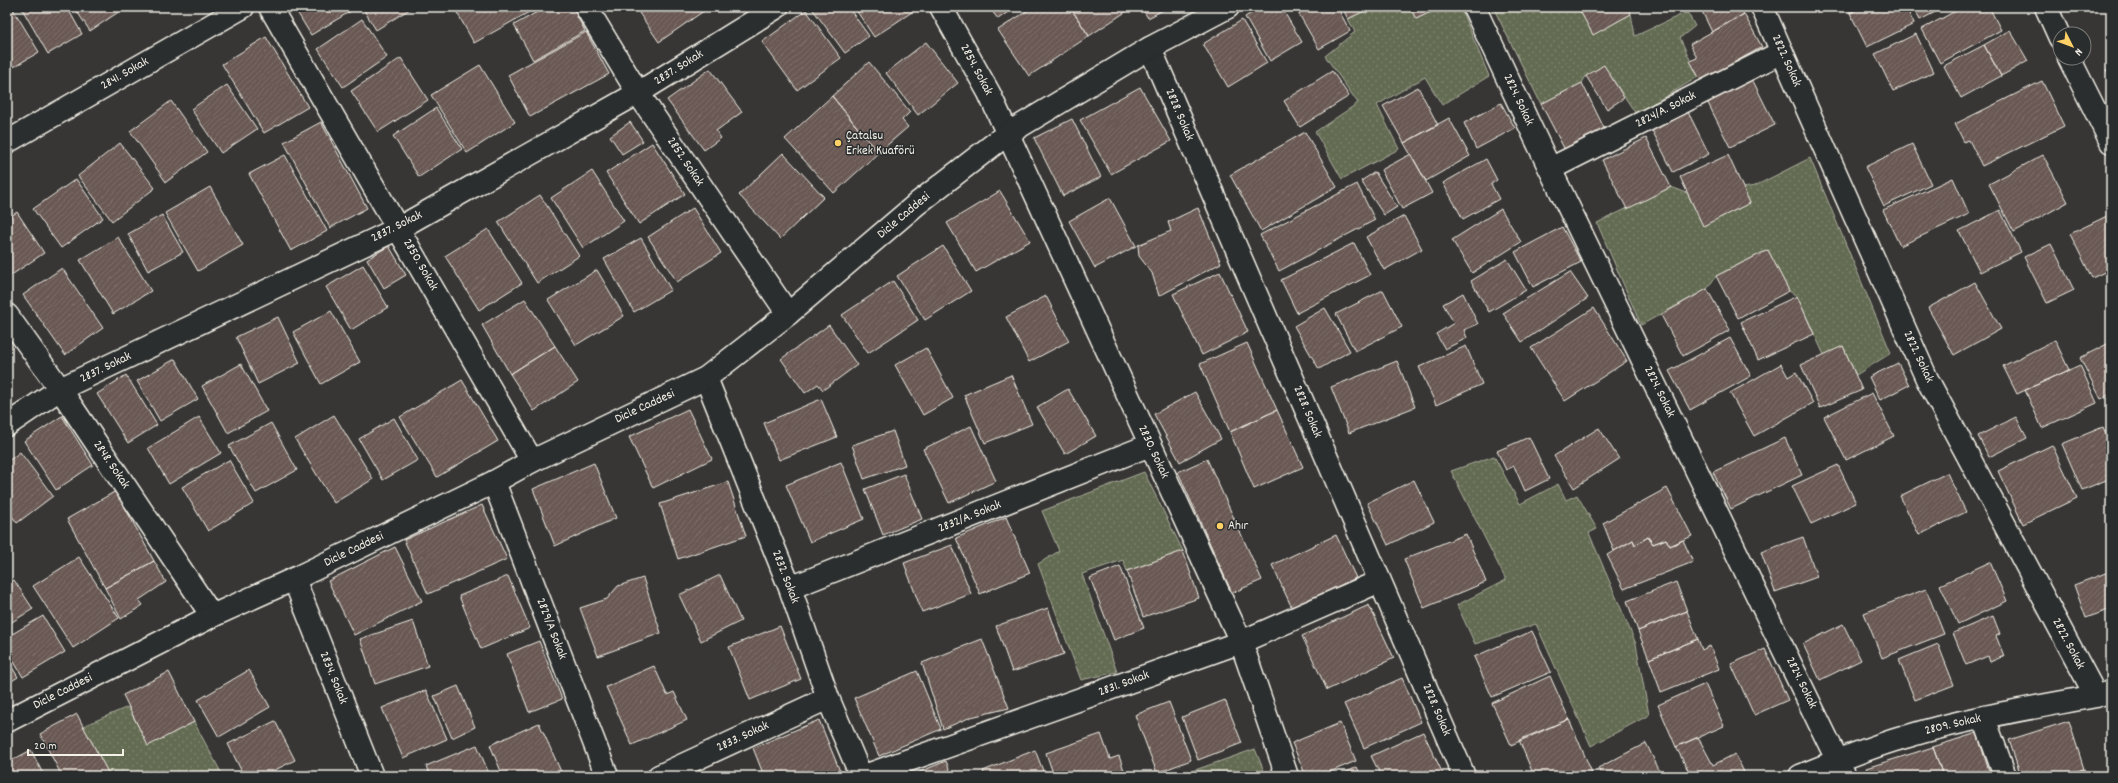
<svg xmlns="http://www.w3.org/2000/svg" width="2118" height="783" font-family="Dekko,sans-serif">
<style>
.grass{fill:url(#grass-dots);stroke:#acae9d}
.building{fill:url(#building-hatch);stroke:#f4f1e8}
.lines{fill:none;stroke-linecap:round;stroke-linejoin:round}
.street-casing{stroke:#f4f1e8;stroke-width:25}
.secondary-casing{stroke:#f4f1e8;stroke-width:25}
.street{stroke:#2a2d2e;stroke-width:22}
.secondary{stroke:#2a2d2e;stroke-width:22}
.poi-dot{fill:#ffd166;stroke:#2a2d2e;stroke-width:1.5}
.labels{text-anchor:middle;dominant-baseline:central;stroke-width:3;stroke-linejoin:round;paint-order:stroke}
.street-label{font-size:13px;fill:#f4f1e8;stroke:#2a2d2e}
.poi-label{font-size:13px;fill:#f4f1e8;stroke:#2a2d2e;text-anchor:start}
</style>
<defs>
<pattern id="grass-dots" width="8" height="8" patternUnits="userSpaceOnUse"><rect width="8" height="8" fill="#636c52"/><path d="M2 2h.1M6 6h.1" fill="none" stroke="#7a816b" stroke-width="1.8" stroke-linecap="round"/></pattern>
<pattern id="building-hatch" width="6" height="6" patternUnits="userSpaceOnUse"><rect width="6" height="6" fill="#695853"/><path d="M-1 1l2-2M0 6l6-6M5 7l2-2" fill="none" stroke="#7f706c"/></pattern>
</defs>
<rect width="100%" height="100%" fill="#373635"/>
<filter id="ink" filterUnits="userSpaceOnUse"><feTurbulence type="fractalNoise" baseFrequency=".025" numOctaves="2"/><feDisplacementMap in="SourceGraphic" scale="8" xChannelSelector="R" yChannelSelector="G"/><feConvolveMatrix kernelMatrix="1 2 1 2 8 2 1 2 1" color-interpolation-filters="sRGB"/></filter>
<g filter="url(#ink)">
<!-- grass -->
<path class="grass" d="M1372,7H1410L1416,19L1441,7H1460L1489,76L1442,105L1425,77L1377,105L1399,149L1342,179L1315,132L1358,103L1325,56L1355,32L1348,19Z
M1493,7H1578L1593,34L1631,14L1635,36L1687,12L1695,26L1680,38L1698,77L1636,114L1604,66L1586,76L1582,83L1541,104Z
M1810,158L1891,353L1856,375L1843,346L1824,355L1797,296L1789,291L1768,250L1716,276L1707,289L1641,325L1597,223L1671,187L1687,193L1703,225L1750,203L1743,188L1755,186Z
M1494,456L1520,504L1558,484L1566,500L1577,495L1597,529L1589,533L1636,644L1649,715L1591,746L1536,624L1475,644L1457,605L1506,580L1451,471Z
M1144,472L1183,551L1127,571L1123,560L1082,574L1117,672L1081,680L1038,564L1059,551L1042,511Z
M128,707L148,745L194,722L223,776H110L83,726Z
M1255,749L1266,776H1178Z"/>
<!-- building -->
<path class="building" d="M21,7H67L82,34L48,54Z
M74,7H126L90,31Z
M294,7H355L356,8L311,35Z
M362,7H413L376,30Z
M454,7H538L474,43Z
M546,7H572L585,31L533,60L514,25Z
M635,7H707L708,8L659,42Z
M811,7H848L869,36L845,53Z
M854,7H918V8L874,37Z
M989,7H1015L998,19Z
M1033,7H1070L1089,36L1029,76L998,30Z
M1070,7H1124L1127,11L1089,36Z
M1141,7H1169L1148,18Z
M1261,7H1281L1302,42L1270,61L1245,17Z
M1300,7H1337L1350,31L1319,49L1296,9Z
M1342,7H1372L1348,19Z
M1410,7H1441L1416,19Z
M1578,7H1628L1631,14L1593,35Z
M1700,7H1740L1744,14L1712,32Z
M1847,7H1861L1850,13Z
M1861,7H1906L1914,24L1867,47L1850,13Z
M1913,7H1942L1943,8L1920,20Z
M1963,7H1989L2001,30L1940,63L1922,29Z
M13,9L39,52L7,71V13Z
M806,10L841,58L797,90L762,42Z
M1744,14L1762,47L1701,81L1690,61L1697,58L1690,44Z
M362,19L387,57L343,87L318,49Z
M1242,20L1267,63L1228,87L1203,44Z
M2010,30L2028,61L2001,76L1984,45Z
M586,32L609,74L530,117L508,75Z
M1916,34L1934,72L1893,91L1875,54Z
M266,37L308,107L264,133L222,64Z
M926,42L958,83L918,115L886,73Z
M1984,45L2001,76L1961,98L1944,66Z
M401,58L428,100L378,132L351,91Z
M869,62L910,112L902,120L908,127L878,153L832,96Z
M480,65L515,122L467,153L431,95Z
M1604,65L1624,98L1607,109L1586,76Z
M2111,67V77L2106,70Z
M710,69L742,112L716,131L721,138L704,150L667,100Z
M1332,71L1349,96L1300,127L1284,101Z
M1751,77L1775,125L1730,147L1706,99Z
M2042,81L2064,126L1982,166L1969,140L1964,142L1955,124Z
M1582,83L1605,130L1565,150L1541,104Z
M227,85L257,129L221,153L191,109Z
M1140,87L1171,141L1111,174L1080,120Z
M1418,87L1438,125L1404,143L1383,106Z
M832,96L878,153L834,193L785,139Z
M171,101L207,152L166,182L130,131Z
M1501,103L1515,128L1476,149L1464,123Z
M436,108L462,149L419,177L393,136Z
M1687,110L1709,154L1673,172L1651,128Z
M1449,118L1470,156L1426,181L1404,143Z
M1072,119L1101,177L1063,196L1034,138Z
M321,122L367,208L330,228L284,142Z
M630,122L643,141L622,154L610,136Z
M1305,132L1337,187L1261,231L1230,175Z
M1646,138L1671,187L1627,209L1602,160Z
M120,143L155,188L112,221L78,176Z
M652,143L685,194L639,224L606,173Z
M1912,144L1931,184L1884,206L1865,167Z
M783,153L824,197L780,239L739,195Z
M1411,154L1432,193L1402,209L1381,170Z
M285,155L327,231L291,251L249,174Z
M1728,155L1750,203L1703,226L1680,177Z
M2043,155L2068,202L2014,232L1989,184Z
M1486,159L1497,180L1491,184L1499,199L1463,219L1443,183Z
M592,171L624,221L583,248L551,198Z
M1375,172L1397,207L1384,215L1361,181Z
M1953,178L1969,214L1900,246L1883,210Z
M76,179L103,218L61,248L33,209Z
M1357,184L1375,220L1279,271L1260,235Z
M210,187L243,245L198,271L165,213Z
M1000,191L1030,241L976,272L947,223Z
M540,195L579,256L537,283L498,222Z
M1110,198L1136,246L1095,268L1069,221Z
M693,208L721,253L677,282L648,237Z
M1198,208L1221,263L1159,296L1152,273L1139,256L1138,245L1171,231L1168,222Z
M1501,209L1521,242L1472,273L1452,240Z
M2000,210L2021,252L1980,272L1959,231Z
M17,212L44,253L7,278V219Z
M2111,214V269L2092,278L2070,234Z
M162,215L183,252L148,271L128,234Z
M1404,216L1422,249L1384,270L1366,237Z
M1562,227L1581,262L1533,287L1515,252Z
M488,229L522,283L479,310L445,256Z
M118,237L151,291L113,314L80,260Z
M641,238L671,290L634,312L604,259Z
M1354,243L1370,275L1297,313L1281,280Z
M2051,244L2074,290L2047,303L2024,257Z
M389,246L406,275L384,288L367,259Z
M943,246L971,291L925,320L897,276Z
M1768,250L1789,291L1738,318L1716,276Z
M1507,259L1526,290L1489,312L1471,281Z
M363,265L388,307L351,330L326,287Z
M62,268L103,328L65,355L23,295Z
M597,270L624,316L576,345L548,300Z
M1220,272L1248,332L1202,355L1173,294Z
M1570,272L1588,298L1522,342L1503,313Z
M2111,275V286L2106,277Z
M893,281L918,320L868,353L842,315Z
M1975,282L2001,329L1954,355L1928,308Z
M1707,289L1730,330L1683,356L1661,315Z
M1383,290L1402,327L1355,351L1336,314Z
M1463,293L1478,324L1464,330L1467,338L1445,349L1436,334L1454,323L1443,304Z
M1046,296L1069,341L1029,362L1006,317Z
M1797,296L1814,334L1758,360L1741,322Z
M525,299L555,346L510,374L482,325Z
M1325,308L1350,351L1319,369L1294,326Z
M1594,308L1627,361L1565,401L1531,348Z
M331,311L360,362L321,384L293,332Z
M278,317L300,363L258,384L236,337Z
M829,325L857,365L823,390L818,384L805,393L781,359Z
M1730,338L1751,376L1690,410L1669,371Z
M2055,340L2069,370L2017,394L2003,366Z
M2111,342V394L2101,399L2080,358Z
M1247,343L1277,410L1230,432L1200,364Z
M555,346L578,382L534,411L510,374Z
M1466,346L1482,384L1436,405L1419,367Z
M1843,346L1862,390L1820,408L1801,365Z
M926,348L953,398L923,415L895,365Z
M175,359L198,399L160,421L137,381Z
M1397,361L1415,407L1349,433L1331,387Z
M1898,363L1909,385L1880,400L1869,377Z
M241,364L267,411L228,433L202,386Z
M1781,364L1788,377L1796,372L1813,403L1754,436L1730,393Z
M2080,365L2097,403L2042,428L2025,390Z
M126,375L157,425L128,443L97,394Z
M1011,375L1032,424L985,443L964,395Z
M462,380L498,441L437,477L400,417Z
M1068,389L1096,436L1065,454L1037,407Z
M1195,392L1221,439L1180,462L1154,414Z
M1872,393L1894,436L1846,460L1824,417Z
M821,399L837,437L779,460L764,423Z
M688,409L712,459L653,488L629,437Z
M1277,410L1303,467L1254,489L1230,432Z
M334,415L373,479L334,503L295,439Z
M62,416L93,465L56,490L24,441Z
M199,417L221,453L169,484L148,448Z
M2016,417L2027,438L1989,457L1978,436Z
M394,418L418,460L383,480L359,439Z
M271,423L297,470L256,493L229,446Z
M971,426L996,481L949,503L923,449Z
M2103,427L2111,445V478L2082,490L2062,444Z
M1599,428L1619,459L1574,488L1554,456Z
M893,431L905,465L864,479L852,445Z
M1529,437L1549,479L1525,491L1514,466L1506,470L1497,451Z
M1785,438L1802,475L1731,509L1713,472Z
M2052,445L2077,498L2023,524L1998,471Z
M20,452L53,496L17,523L7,509V462Z
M1207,459L1262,580L1232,593L1178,472Z
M229,460L254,503L208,531L182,487Z
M841,462L864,519L810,542L786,485Z
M594,463L616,518L555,546L533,489Z
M1838,465L1856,503L1811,524L1792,486Z
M1947,473L1966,512L1919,535L1900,496Z
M904,474L922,519L883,535L865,489Z
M1414,480L1434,522L1388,545L1367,503Z
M728,482L746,536L678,559L660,504Z
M1667,488L1692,536L1670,546L1666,539L1653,544L1648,537L1635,545L1633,540L1614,551L1603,523Z
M116,491L154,561L105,588L67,519Z
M482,505L507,559L428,594L404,540Z
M1006,517L1030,573L980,594L956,538Z
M1466,534L1486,582L1424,608L1404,559Z
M1336,535L1356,578L1292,608L1272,565Z
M1648,537L1653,544L1666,539L1670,546L1683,540L1693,562L1624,589L1607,555L1633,540L1635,545Z
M1803,537L1817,577L1775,592L1761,552Z
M952,545L971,594L922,612L904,563Z
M395,547L422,601L354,635L328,581Z
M1183,551L1199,598L1143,617L1127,571Z
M79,557L119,618L73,648L33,586Z
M154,561L166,582L139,600L143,605L121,619L105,588Z
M1990,562L2007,601L1958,624L1940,585Z
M1120,566L1144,628L1114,640L1090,578Z
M2111,571V609L2086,618L2074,585Z
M720,575L741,621L701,641L679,595Z
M508,576L530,628L481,649L459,596Z
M643,578L661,633L598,656L580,608L607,599L618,586Z
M14,580L33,609L7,625V585Z
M1676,582L1687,611L1638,631L1627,601Z
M1926,589L1944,634L1882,658L1864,613Z
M1369,605L1394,658L1327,690L1302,636Z
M1048,608L1064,654L1012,672L996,626Z
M1687,611L1698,639L1649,659L1638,631Z
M43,616L65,652L23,677L7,650V637Z
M1993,616L2000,634L1996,636L2004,656L1990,662L1988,656L1966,665L1953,633Z
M413,621L428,666L375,684L360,639Z
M1843,624L1861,660L1820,680L1803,644Z
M780,626L801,679L750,700L729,647Z
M1532,631L1551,672L1492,697L1474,657Z
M982,639L1009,708L971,717L943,729L922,663Z
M1698,639L1702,650L1710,646L1719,669L1661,692L1649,659Z
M539,641L562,699L529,712L507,654Z
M1938,644L1954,685L1915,700L1899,660Z
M1765,649L1788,700L1754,715L1731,664Z
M7,659L18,677L7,684Z
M654,666L667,695L674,692L687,720L632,745L606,687Z
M249,670L270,707L219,737L198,700Z
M917,671L941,729L879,756L854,698Z
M169,672L194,722L148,746L123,695Z
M1550,676L1569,719L1511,745L1492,703Z
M1402,678L1421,722L1364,748L1344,704Z
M1705,684L1724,726L1676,747L1658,705Z
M458,686L475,727L452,738L434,696Z
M426,690L447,739L403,758L382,708Z
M1225,700L1242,743L1198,760L1182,717Z
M1169,702L1191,760L1157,773L1135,715Z
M77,714L83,726L110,776H62L40,734Z
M1569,719L1593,775L1534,776L1519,740Z
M819,720L842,776H764L753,748Z
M275,721L295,760L263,776H244L228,744Z
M2069,721L2084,769L2062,776H2021L2009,740Z
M539,723L563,776H503L490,745Z
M1340,723L1356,761L1320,776H1306L1292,743Z
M1423,732L1443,774L1439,776H1381L1371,756Z
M1977,733L1989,771L1975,776H1943L1933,747Z
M1101,734L1110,759L1119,756L1126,776H1054L1046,753Z
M1698,737L1713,765L1735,754L1744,772L1735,776H1691L1676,747Z
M1646,743L1662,776H1602L1598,768Z
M477,745L490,776H430L426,766Z
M1933,747L1943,776H1869L1866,768Z
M31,750L44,776H7V763Z
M1035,750L1045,776H985L983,771Z
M946,761L952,776H910Z
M1357,767L1361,776H1339Z
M2084,769L2087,776H2062Z
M311,770L313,776H298Z"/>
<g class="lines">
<defs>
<path id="street" d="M270,7L532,461
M586,7L638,93L788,314
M941,7L989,93L1241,642L1287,776
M1474,7L1550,169L1845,776
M1762,7L1927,379L2096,696
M2046,7L2060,38
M1150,48L1464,776
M2069,58L2111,142
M7,142L243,7
M1550,169L1782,52
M7,315L60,389L212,616
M706,378L790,588L828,698L861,776
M7,425L60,389L399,228L638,93L777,7
M494,482L607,776
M294,579L372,776
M790,588L1150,445
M1984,718L2005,776
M659,776L828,698
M864,776L1241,642L1380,581
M1800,776C1834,762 1869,747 1905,737C1967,718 2032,708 2096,696L2111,691"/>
<path id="secondary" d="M7,721L212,616L294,579L494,482L532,461L706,378L788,314L918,203L1007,134L1150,48L1228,7"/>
</defs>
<!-- street casing -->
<use href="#street" class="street-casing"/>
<!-- secondary casing -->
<use href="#secondary" class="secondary-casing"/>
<!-- street -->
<use href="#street" class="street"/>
<!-- secondary -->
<use href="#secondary" class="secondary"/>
</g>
</g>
<!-- markers -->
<g class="poi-dot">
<circle cx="838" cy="143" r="4"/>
<circle cx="1220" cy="526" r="4"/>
</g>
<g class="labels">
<!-- street labels -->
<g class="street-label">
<text transform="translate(1786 61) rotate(66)">2822. Sokak</text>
<text transform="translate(679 68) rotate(-32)">2837. Sokak</text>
<text transform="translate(976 70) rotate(62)">2854. Sokak</text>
<text transform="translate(125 74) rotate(-30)">2841. Sokak</text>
<text transform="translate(1518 100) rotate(65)">2824. Sokak</text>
<text transform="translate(1666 110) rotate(-27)">2824/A. Sokak</text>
<text transform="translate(1179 115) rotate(67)">2828. Sokak</text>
<text transform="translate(685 162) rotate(56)">2852. Sokak</text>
<text transform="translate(904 216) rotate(-40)">Dicle Caddesi</text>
<text transform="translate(397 227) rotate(-27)">2837. Sokak</text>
<text transform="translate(420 265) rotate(60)">2850. Sokak</text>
<text transform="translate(1918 357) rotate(65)">2822. Sokak</text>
<text transform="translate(106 368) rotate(-26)">2837. Sokak</text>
<text transform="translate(1659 392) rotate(64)">2824. Sokak</text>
<text transform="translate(645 407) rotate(-25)">Dicle Caddesi</text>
<text transform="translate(1307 412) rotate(67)">2828. Sokak</text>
<text transform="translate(1153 452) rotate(65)">2830. Sokak</text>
<text transform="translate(111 465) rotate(56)">2848. Sokak</text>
<text transform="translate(970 517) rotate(-22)">2832/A. Sokak</text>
<text transform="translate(354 550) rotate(-26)">Dicle Caddesi</text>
<text transform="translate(785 577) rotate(69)">2832. Sokak</text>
<text transform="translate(551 629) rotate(69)">2829/A Sokak</text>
<text transform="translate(2068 644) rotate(62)">2822. Sokak</text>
<text transform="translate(333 678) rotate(68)">2834. Sokak</text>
<text transform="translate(1801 683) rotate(64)">2824. Sokak</text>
<text transform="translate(1124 684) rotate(-20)">2831. Sokak</text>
<text transform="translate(63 692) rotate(-27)">Dicle Caddesi</text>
<text transform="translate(1436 710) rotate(67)">2828. Sokak</text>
<text transform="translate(1953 725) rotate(-13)">2809. Sokak</text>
<text transform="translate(743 737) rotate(-25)">2833. Sokak</text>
</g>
<!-- poi labels -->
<g class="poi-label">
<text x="846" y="136">Çatalsu<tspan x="846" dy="15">Erkek Kuaförü</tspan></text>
<text x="1228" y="526">Ahır</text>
</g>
</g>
<!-- margin -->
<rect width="2118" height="783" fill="none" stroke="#2a2d2e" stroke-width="24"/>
<rect x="12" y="12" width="2094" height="759" fill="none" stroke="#f4f1e8" stroke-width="1.5" filter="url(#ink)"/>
<!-- north arrow -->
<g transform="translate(2072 46) rotate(132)"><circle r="19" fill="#2a2d2e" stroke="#7b7b78"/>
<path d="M0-3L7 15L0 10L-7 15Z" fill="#ffd166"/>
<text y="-6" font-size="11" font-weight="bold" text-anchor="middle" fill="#f4f1e8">N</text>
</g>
<!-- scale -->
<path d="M28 749v6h95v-6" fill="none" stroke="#f4f1e8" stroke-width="2"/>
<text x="34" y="749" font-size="12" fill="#f4f1e8" stroke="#2a2d2e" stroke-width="3" paint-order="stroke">20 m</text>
</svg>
